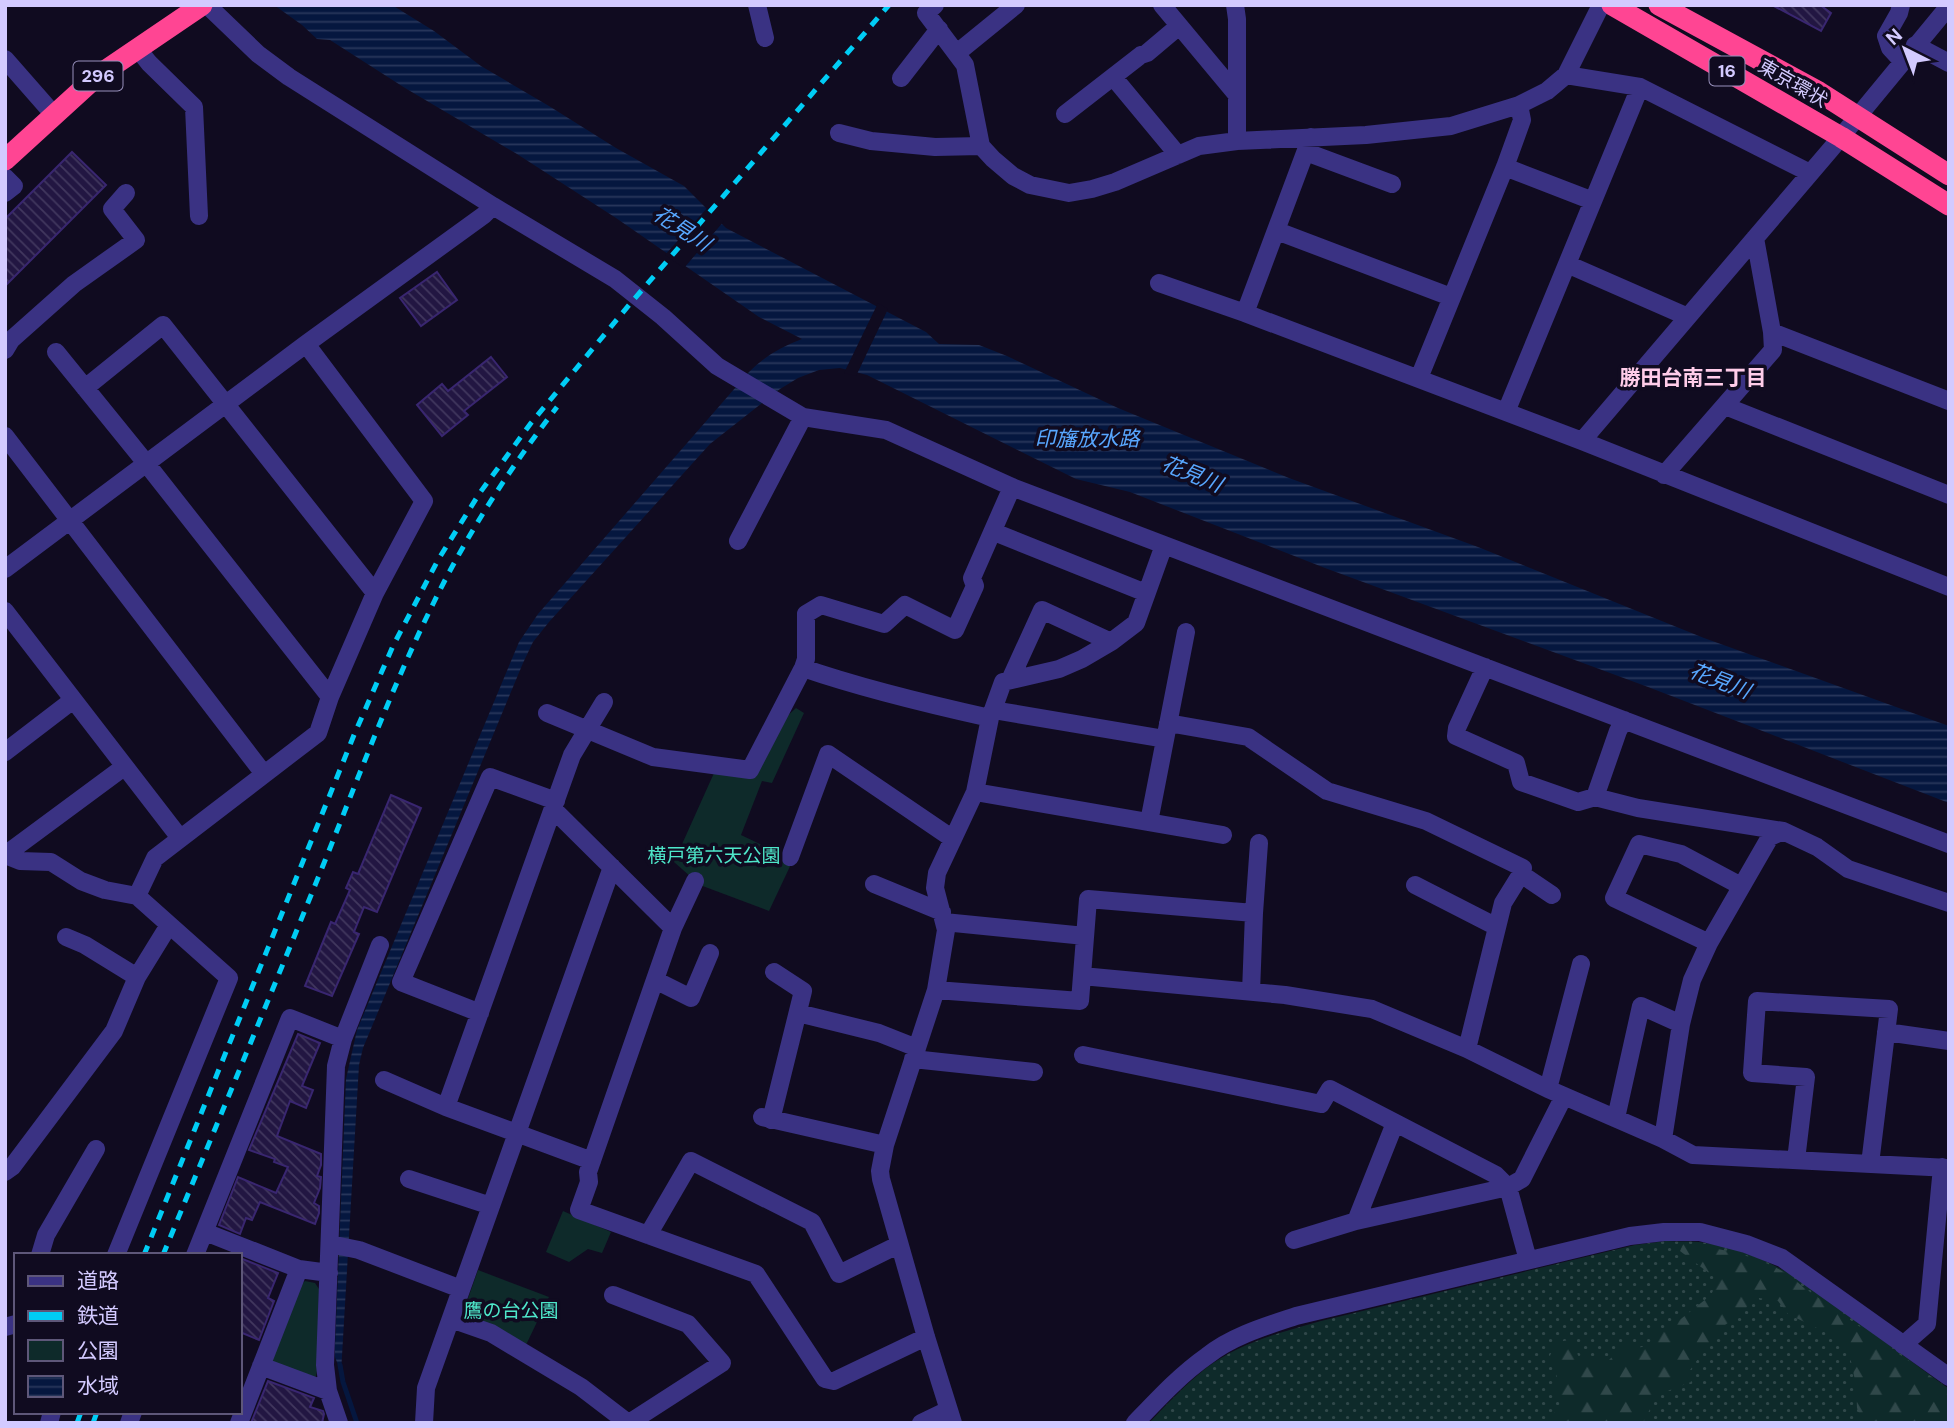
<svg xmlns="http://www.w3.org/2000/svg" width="1954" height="1428" font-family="'DM Sans','Noto Sans JP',sans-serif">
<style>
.grass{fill:url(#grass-dots)}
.forest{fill:url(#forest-firs)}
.park{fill:#0e2a2a}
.water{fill:url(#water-rules)}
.pier{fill:#100b20}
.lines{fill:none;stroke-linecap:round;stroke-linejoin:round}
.stream{stroke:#05173f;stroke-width:5}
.building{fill:url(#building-back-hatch);stroke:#392670;stroke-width:2}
.minor{stroke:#3a3283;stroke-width:18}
.highway{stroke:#ff4593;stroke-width:21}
.rail{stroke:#00cdf5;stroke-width:5;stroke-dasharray:10 9;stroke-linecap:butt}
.labels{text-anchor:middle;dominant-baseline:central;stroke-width:7;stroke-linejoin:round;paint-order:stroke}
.shield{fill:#100b20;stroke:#9891bc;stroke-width:2}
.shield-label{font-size:18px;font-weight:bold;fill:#d3caff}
.street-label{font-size:19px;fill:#d3caff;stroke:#100b20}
.park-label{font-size:19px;fill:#4ee7ca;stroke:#100b20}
.water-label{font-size:21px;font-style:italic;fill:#58a7ff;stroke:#100b20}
.neighbourhood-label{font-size:21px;font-weight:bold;fill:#ffcce9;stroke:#100b20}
</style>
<defs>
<pattern id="grass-dots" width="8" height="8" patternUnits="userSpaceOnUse" patternTransform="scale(1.75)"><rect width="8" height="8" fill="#0e2a2a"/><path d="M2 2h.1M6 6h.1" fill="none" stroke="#30484a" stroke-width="1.8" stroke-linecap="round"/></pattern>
<pattern id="forest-firs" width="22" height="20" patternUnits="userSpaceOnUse" patternTransform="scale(1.75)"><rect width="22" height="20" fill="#0e2a2a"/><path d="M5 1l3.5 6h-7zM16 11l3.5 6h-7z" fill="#30484a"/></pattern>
<pattern id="water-rules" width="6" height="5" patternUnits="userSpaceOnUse" patternTransform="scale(1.75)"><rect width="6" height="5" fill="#05173f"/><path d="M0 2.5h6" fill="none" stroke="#29375c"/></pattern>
<pattern id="building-back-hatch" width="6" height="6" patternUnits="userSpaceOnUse" patternTransform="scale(1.75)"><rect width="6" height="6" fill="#221642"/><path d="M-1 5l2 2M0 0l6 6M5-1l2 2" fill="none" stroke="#41375e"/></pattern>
</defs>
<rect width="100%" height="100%" fill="#100b20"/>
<!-- grass -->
<path class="grass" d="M1666,1241C1677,1242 1688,1241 1699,1242C1736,1246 1774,1263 1805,1283L1949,1389V1423H1149C1167,1404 1185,1385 1205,1369C1238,1343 1282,1332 1321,1321L1635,1245Z"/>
<!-- forest -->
<path class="forest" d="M1683,1243C1725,1250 1771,1256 1803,1287L1949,1389V1423H1863L1857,1408L1856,1385L1849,1352L1829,1334L1788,1314L1778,1301L1753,1297L1743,1313L1719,1329L1688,1373L1691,1382L1657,1395L1643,1423H1544L1561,1406L1554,1391L1558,1379L1549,1358L1556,1342L1570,1340L1579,1357L1608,1361L1625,1344L1634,1348L1650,1346L1654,1330L1672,1326L1711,1295L1718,1280L1680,1251Z"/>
<!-- park -->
<path class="park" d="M796,708L804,713L772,783L762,781L741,835L793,860L769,911L700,885L674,862L714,773L756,777L782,721Z
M563,1211L611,1232L602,1253L588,1249L569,1262L546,1252Z
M478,1270L549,1297L525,1347L466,1318L464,1310Z
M305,1281L315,1283L319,1289L318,1367L315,1380L271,1364L301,1285Z"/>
<!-- water -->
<path class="water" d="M274,5H392L434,31L481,66L549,106L616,148L684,186L726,228L926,332L939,344L979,345L1007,356L1118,408L1289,478L1478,547L1704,638L1949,726V803L1648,687L1325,568L1130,492L1076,479L867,375L840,368L819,370L798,378L780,389L710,444L549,622L533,642L523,663L363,1048L359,1065L341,1373L335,1357V1346L346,1079L357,1030L519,642L538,614L749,372C765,356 781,347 802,339L759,317L616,218L517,154L405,88L330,40L317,39L302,25Z"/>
<!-- pier -->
<path class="pier" d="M709,206L724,221L684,268L665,255Z
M878,303L888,309L856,376L844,373Z"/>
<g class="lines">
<!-- stream -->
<path class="stream" d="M340,1365L343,1382L357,1423"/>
</g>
<!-- building -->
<path class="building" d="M1772,5H1820L1831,13L1821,31Z
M72,152L106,185L5,286V219Z
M437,272L457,300L421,326L400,298Z
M491,357L507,377L464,411L468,415L442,436L417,405L442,384L448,391Z
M391,795L421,808L377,912L364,907L354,932L359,934L332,996L305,986L331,922L335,924L350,890L346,888L353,872L358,874Z
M298,1034L320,1043L302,1086L313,1090L306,1108L290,1101L277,1136L321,1154V1165L317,1176L321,1177L320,1188L314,1203L319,1206V1213L315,1224L260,1202L252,1220L246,1218L240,1234L219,1225L238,1177L276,1193L288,1167L274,1162L275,1159L249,1150Z
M240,1258L278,1273L268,1298L274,1301L259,1340L240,1332Z
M268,1381L314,1398L310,1407L323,1411L324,1414L322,1423H251Z"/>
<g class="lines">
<!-- minor -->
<path class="minor" d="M207,5L258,54L289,77L493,206L615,279L663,317L717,366L803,417L886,430L1012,487L1949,844
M757,5L765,38
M935,5L926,13L965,65L981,146L993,159L1013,176L1030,185L1069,193L1092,189L1115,182L1199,146L1237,141L1366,135L1451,126L1519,105L1547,91L1566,75L1601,5
M1162,5L1237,95V141
M1235,5L1237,19V95
M1901,5L1899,13L1886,36L1890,48L1902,61
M1915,45L1949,63
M138,49L149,63L194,107L199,216
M957,53L1016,5
M5,59L55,116
M1566,75L1640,87L1810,173
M901,78L939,29
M1114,78L1178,155
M1065,114L1141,55L1147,53L1179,26
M839,133L871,141L935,147L981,146
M1311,137L1245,313L1582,441L1949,587
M1306,152L1392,184
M1505,167L1593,201
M5,177L14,186L5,193
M1277,231L1451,297
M1755,238L1772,332L1949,401
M1567,264L1688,317
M1159,283L1245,313
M5,350L11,340L74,284L136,240L112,209L126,193
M56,352L146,463L330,697
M1419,378L1505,167L1522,120L1519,105
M85,388L163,325L375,593
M1725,406L1949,495
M1506,412L1640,87
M5,436L264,774
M1582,441L1831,149L1949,6
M1664,475L1773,350L1772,332
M994,532L1146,593
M738,541L803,417
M5,569L306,344L484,215L493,206
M5,611L180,838
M1485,667L1457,728L1456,736L1516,763L1521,782L1578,802L1595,797L1638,808L1783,831L1817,847L1848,869L1949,903
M803,668L806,659V614L821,605L884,624L905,605L955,630L975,586L972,578L1012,487
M1010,680L1042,610L1111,642
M993,710L1165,739
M547,713L653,757L750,770L803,668C864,689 927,704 990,718L1003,682L1059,669L1082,659L1111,642L1136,623L1164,545
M1168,723L1248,737L1327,791L1426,821L1523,868L1521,874L1503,903L1467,1049
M5,752L73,700
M975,792L1223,835
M1595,797L1618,731L1624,720
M553,809L673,928L588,1172L589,1182L579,1210L756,1274L825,1379L834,1381L926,1337
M1149,822L1186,632
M5,855L20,861L51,862L81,881L105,890L137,896L229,978L116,1255
M5,855L124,767
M790,857L828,754L953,839
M1521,874L1552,895
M874,884L942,912
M1415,885L1497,927
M137,896L155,858L318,733L330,697L375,593L424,501L306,344
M944,922L1085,936
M673,928L695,881
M66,937L85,945L137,977
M1709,943L1614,898L1639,844L1681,854L1741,886
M1082,976L1285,995L1372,1009L1467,1049L1548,1089L1663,1139L1693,1155L1949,1168
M655,980L691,998L710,953
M936,990L1080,1001L1088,899L1254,913
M1251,992L1254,913L1259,843
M480,1013L401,982L490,777L556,801
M798,1013L879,1033L917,1048
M1886,1032L1949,1041
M1083,1055L1321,1104L1330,1089L1496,1175L1508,1187L1528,1260
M913,1059L1034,1072
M384,1080L446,1107L592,1161
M1548,1089L1581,964
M446,1107L572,755L604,702
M762,1117L885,1145
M1616,1118L1641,1006L1681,1024
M771,1120L803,991L774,972
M1663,1139L1681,1024L1692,980L1709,943L1770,837L1783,831
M1796,1160L1806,1077L1752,1073L1757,1001L1889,1009L1870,1164
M5,1172L12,1167L114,1031L137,977L169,925
M409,1179L491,1206
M1356,1221L1395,1123
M205,1232L299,1269L329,1273
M648,1235L691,1161L812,1222L839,1274L898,1245
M1294,1240L1356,1221L1508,1187L1522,1179L1564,1096
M330,1244L359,1250L461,1289
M40,1255L46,1235L96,1149
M195,1255L290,1018L343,1039
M613,1295L688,1324L722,1363L629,1423
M451,1319L491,1333L581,1387L628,1423
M5,1327L16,1324
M1903,1345L1927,1324L1942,1167
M261,1366L328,1391
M49,1423L52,1412
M129,1423L133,1412
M239,1423L299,1269
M339,1423L328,1391L325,1365L336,1066L343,1039L380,945
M424,1423L426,1388L612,867
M921,1423L948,1410
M953,1423L926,1337L881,1179L880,1171L885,1145L936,990L946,930L935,888L937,873L975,792L990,718
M1135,1423C1158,1399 1180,1375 1207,1356C1232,1336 1266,1326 1296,1316L1630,1236L1664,1232H1700L1746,1244L1782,1258L1949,1377"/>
<!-- highway -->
<path class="highway" d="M1612,5L1841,137L1949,205
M1659,5L1819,92L1949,175
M5,160L96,77L202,5"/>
<!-- rail -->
<path class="rail" d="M144,1255L354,735L393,646L438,560L479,494L531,423L629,305L889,5
M163,1255C216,1126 270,997 322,868C358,779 391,689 433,604C467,534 510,468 557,407
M77,1423L81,1412
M93,1423L97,1412"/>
</g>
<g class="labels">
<!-- shield labels -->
<g class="shield">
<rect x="1709.5" y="56.5" width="35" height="29" rx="5"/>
<rect x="73.5" y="61.5" width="49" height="29" rx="5"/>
</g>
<g class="shield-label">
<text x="1727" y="71">16</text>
<text x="98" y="76">296</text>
</g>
<!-- street labels -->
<g class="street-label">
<text transform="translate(1793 83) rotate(30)">東京環状</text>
</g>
<!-- park labels -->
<g class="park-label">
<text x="714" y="855">横戸第六天公園</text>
<text x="511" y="1310">鷹の台公園</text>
</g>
<!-- water labels -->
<g class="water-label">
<text transform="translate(682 229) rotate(33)">花見川</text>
<text x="1087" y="439">印旛放水路</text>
<text transform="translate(1192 474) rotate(22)">花見川</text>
<text transform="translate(1720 681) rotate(21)">花見川</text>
</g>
<!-- neighbourhood labels -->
<g class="neighbourhood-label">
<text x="1693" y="378">勝田台南三丁目</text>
</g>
</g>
<!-- border -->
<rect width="1954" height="1428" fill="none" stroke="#d3caff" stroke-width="14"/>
<!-- legend -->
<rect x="14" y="1253" width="228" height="161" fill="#100b20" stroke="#5e5779" stroke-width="2"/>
<rect x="28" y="1276" width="35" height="10" fill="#3a3283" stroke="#5e5779" stroke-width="2"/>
<text x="77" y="1288" font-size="21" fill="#d3caff">道路</text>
<rect x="28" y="1311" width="35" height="10" fill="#00cdf5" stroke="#5e5779" stroke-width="2"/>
<text x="77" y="1323" font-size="21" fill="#d3caff">鉄道</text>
<rect x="28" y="1340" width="35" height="21" fill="#0e2a2a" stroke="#5e5779" stroke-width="2"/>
<text x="77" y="1358" font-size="21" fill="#d3caff">公園</text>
<rect x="28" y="1376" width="35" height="21" fill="url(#water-rules)" stroke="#5e5779" stroke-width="2"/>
<text x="77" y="1393" font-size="21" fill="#d3caff">水域</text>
<!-- north arrow -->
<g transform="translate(1905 49) rotate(318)" stroke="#100b20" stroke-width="5" paint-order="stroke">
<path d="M0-5L12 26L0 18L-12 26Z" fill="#d3caff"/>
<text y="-10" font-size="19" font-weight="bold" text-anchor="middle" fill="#d3caff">N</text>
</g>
</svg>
